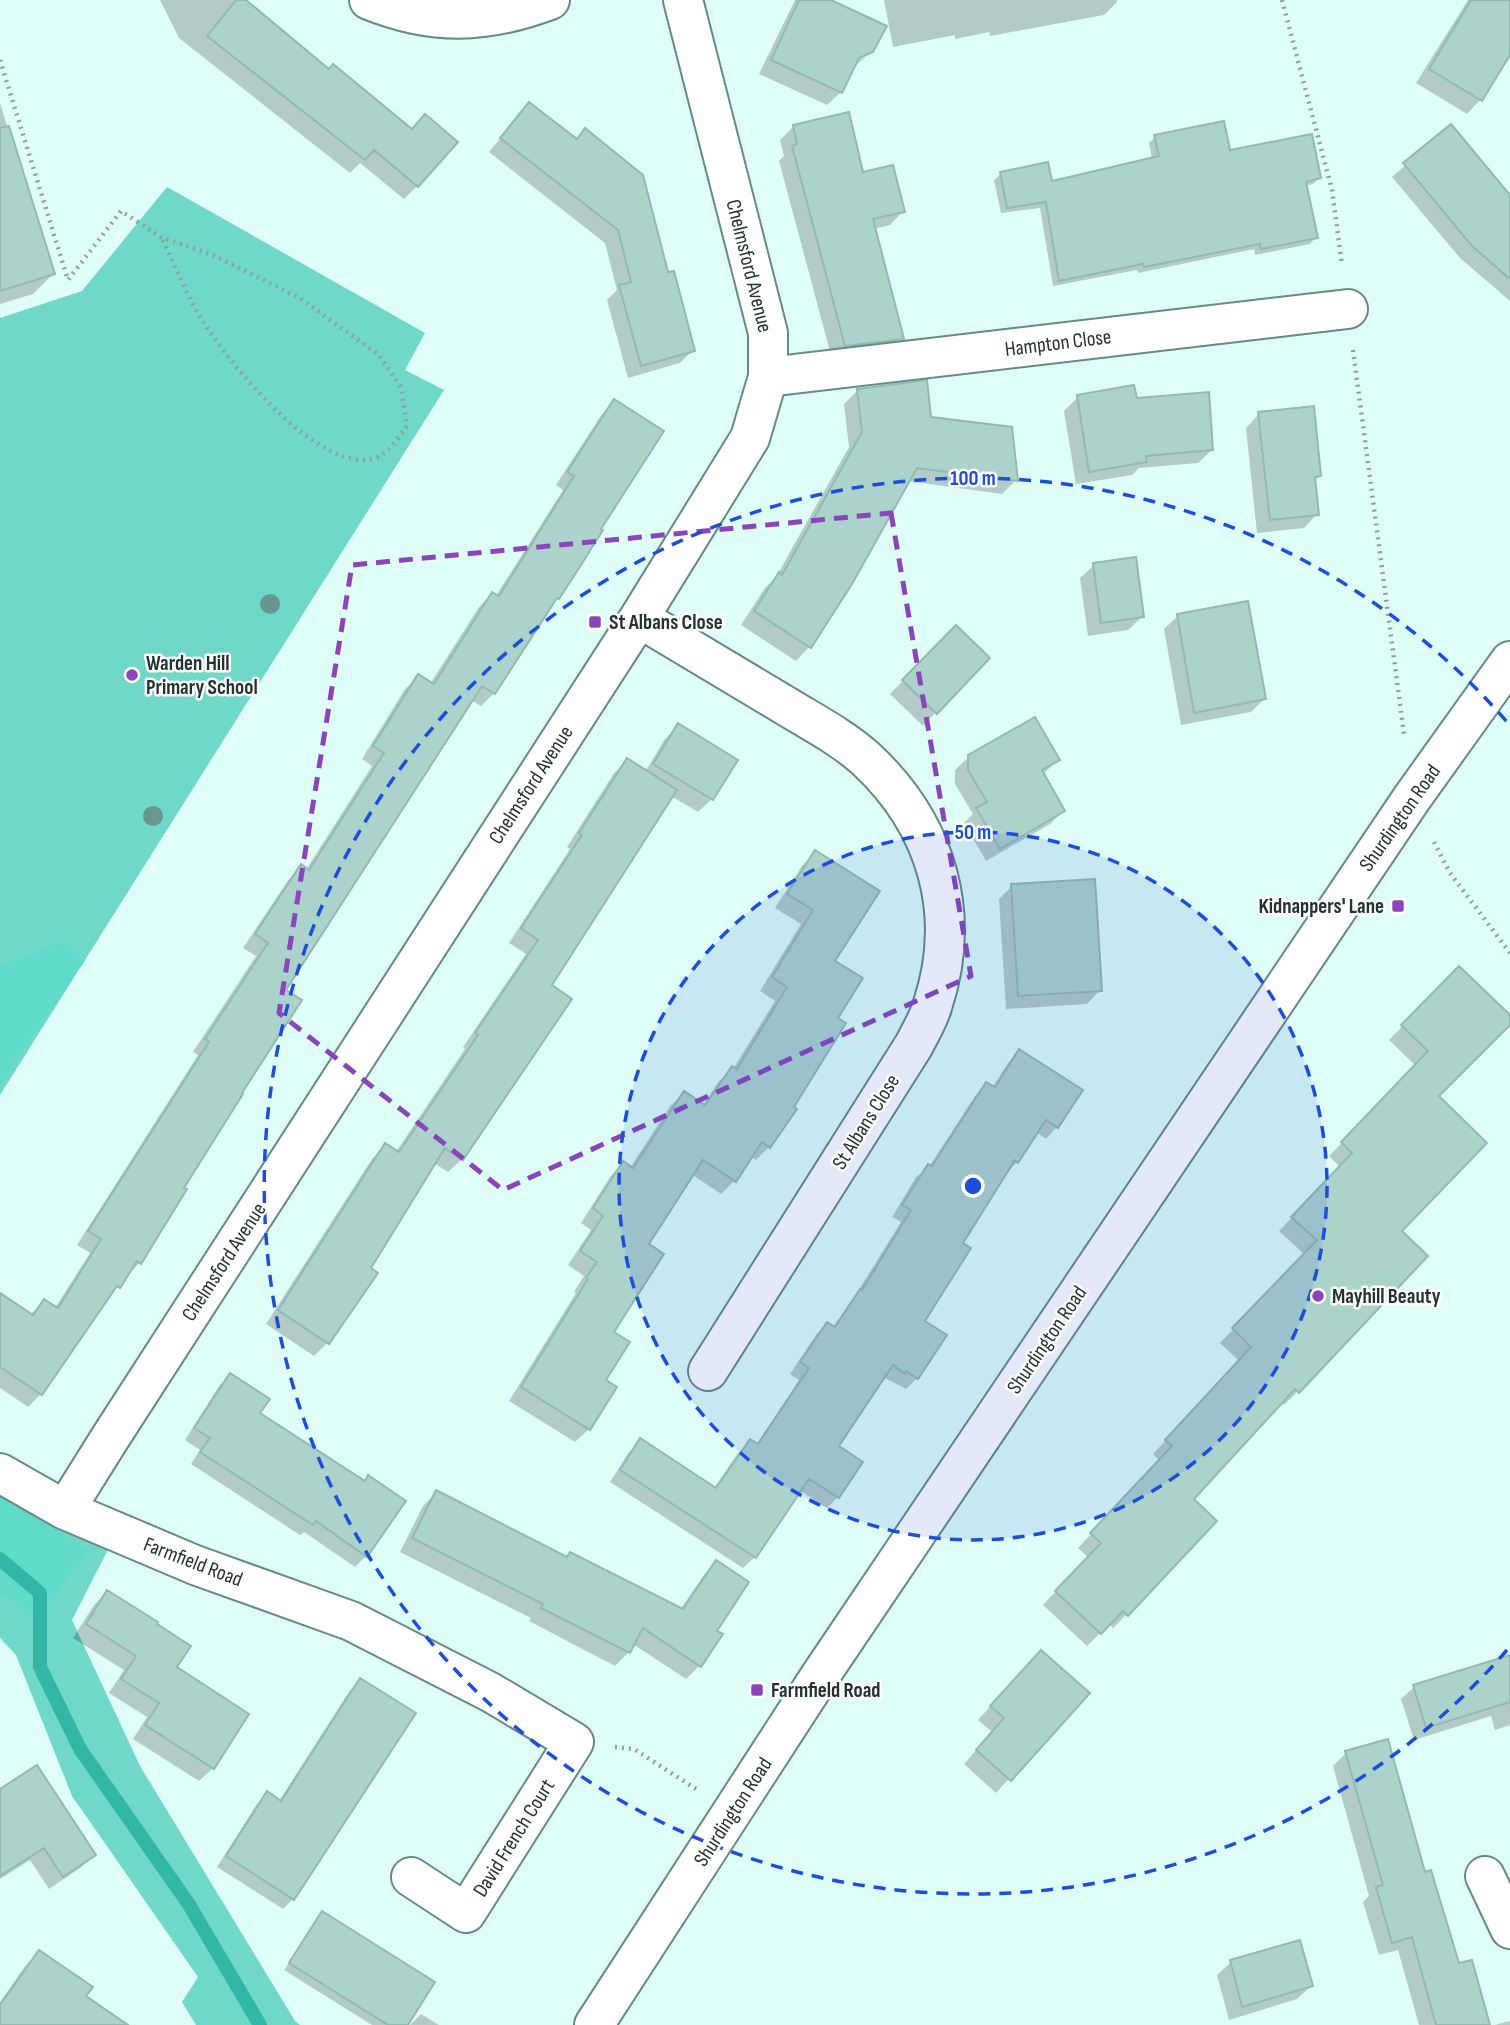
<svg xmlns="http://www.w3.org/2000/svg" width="1510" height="2025" font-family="'Sofia Sans Condensed',sans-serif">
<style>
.green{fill:#6fd8c8}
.forest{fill:#60dbca}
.shadow{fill:#0003}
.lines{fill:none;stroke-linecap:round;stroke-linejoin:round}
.stream{stroke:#32b6a6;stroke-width:14}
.building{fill:#abd2cb;stroke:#93b9b2;stroke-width:2}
.minor-casing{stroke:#668b84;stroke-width:42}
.major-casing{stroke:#668b84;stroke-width:42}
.path{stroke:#8ba39f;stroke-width:4.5;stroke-dasharray:2 5;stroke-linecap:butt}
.minor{stroke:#fff;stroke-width:38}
.major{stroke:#fff;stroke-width:38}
.tree{fill:#67968f}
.marked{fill:none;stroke:#8946ba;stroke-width:5;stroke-dasharray:14 9;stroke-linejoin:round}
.ring{fill:none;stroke:#1d4ed8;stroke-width:3.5;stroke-dasharray:12 9}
.poi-dot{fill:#8946ba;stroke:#fff;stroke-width:2.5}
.labels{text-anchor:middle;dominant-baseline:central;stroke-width:5;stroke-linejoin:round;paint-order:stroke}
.street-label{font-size:21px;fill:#233330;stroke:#fff}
.poi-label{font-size:21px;font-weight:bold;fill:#233330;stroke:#fff;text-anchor:start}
.centre{fill:#1d4ed8;stroke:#fff;stroke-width:3.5}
.ring-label{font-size:21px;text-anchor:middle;font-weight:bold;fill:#1d4ed8;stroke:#fff;stroke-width:5;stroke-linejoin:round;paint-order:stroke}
</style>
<rect width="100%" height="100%" fill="#dffef8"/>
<!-- green -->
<path class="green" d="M167,187L425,333L405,370L444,390L0,1095V318L82,291Z
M0,1473L117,1532L72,1620L140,1766L295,2021L300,2025H196L182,2002L198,1977L72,1796L16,1655L0,1638Z"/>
<!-- forest -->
<path class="forest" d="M64,941L85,960L0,1084V966Z
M0,1487L88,1551L35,1623L0,1592Z"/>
<!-- shadow -->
<path class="shadow" d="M160,0H243L329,71L411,130L425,116L417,186L404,199L360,163L350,173L179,38Z
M795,0H826L872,51L866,56V53L851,62L866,57L852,67L841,92L827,105L759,74Z
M884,0H1117V2L1104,15L990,36L989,32L955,39V35L893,47Z
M1468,0H1498L1510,7V51L1480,100L1467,114L1416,83Z
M0,103L53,274L33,294L0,304Z
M529,104L576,140L585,131L667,275L693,350L680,363L628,378L607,300L617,290L605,243L489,152Z
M794,126L862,174L903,211L890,225L874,229L902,338L889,352L832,359L779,161L784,156L780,140Z
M1451,126L1510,197V301L1460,258L1392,177Z
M1155,137L1319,178L1313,184L1305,186L1316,237L1310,244L1255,255L1254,249L1138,273L1137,270L1053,286L1040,208L1001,213L994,180L1001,174L1050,183L1152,159L1149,143Z
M858,390L929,419L1016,480L1002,494L908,481L850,585L809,647L796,661L741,625L765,588L776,577L849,447L844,404Z
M1078,397L1135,399L1212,450L1198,463L1139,468L1132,475L1076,484L1064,411Z
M615,401L558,598L550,606L494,693L481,706L471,700L284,990L182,1188L140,1262L105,1300L41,1394L28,1407L0,1388V1295L30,1315L44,1301L55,1308L90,1253L77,1245L198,1055L193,1052L256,956L243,948L289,879L302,867L306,870L372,766L362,759L405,689L418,677L430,684L479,607L492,594L496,596L563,490L556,485L602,414Z
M1259,414L1320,476L1314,481L1317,514L1304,528L1257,533L1246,428Z
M1094,565L1142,617L1128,630L1088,636L1080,578Z
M1178,616L1264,699L1251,712L1181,725L1164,629Z
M956,627L936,712L923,726L890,694Z
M678,726L712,799L698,812L671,796L550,986L462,1159L448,1172L434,1163L368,1269L375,1273L327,1343L314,1356L266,1324L372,1159L385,1145L396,1152L465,1049L463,1047L526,954L509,943L570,849L567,847L614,773L627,760L645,772L665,739Z
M969,757L1058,760L1042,775L1063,811L1050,824L986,861L964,823L973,814L955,784V770Z
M815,852L833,961L835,1018L769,1147L756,1160L750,1156L734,1181L721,1194L691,1174L646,1245L612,1333L604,1381L589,1429L575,1442L509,1401L576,1293L574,1292L584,1276L568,1265L591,1230L581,1223L610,1177L623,1163L630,1168L670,1106L684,1093L703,1105L719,1081L733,1069L775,1001L760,991L801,924L775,908L802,866Z
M1012,886L1100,990L1087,1004L1006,1009L999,899Z
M1459,968L1510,1018V1022L1436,1096L1400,1231L1426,1256L1297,1392L1284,1405L1281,1402L1191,1499L1127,1614L1113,1628L1109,1624L1087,1646L1043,1605L1088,1557L1078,1548L1160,1461L1153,1454L1239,1361L1220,1343L1305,1255L1279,1231L1340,1167L1329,1156L1416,1066L1389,1040Z
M1019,1052L1057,1127L1046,1139L1036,1132L1017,1162L1006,1173L960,1243L923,1321L917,1378L906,1389L883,1377L837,1446L838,1497L827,1508L799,1490L755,1557L743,1568L610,1482L629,1452L640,1441L714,1488L738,1453L750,1441L756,1445L799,1380L790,1374L816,1335L827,1324L832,1328L855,1296L901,1222L892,1217L916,1177L929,1167L975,1096L986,1084L992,1088L1008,1063Z
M230,1375L366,1556L355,1567L304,1532L300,1535L191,1464L200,1450L185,1440L219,1386Z
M436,1493L565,1558L570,1554L680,1610L703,1576L716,1562L714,1631L699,1666L686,1679L633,1644L629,1652L615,1666L529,1621L531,1618L400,1552L423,1506Z
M107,1592L174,1668L213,1768L199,1781L133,1739L147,1717L109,1693L124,1670L73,1638L94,1605Z
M1510,1657V1725L1495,1730L1491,1716L1414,1740L1401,1699L1414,1687Z
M1028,1665L1087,1693L996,1793L964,1764L992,1732L978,1720Z
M360,1680L293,1899L283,1909L217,1867L257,1804L267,1794L279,1801L350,1690Z
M1346,1753L1424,1874L1477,2025H1419L1398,1950L1379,1955L1363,1902L1369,1896L1333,1766Z
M0,1791L94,1855L80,1868L49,1889L30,1860L0,1879Z
M323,1913L406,2025H372L284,1970Z
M39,1952L84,1997L124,2025H0V2002L26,1965Z
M1231,1962L1311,1986L1297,1999L1229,2020L1217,1975Z
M421,2014L439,2025H410Z
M1510,2021V2025H1495Z"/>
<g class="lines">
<!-- stream -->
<path class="stream" d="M0,1559L40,1593V1667L80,1749L188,1903L260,2025"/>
</g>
<!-- building -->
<path class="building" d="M236,0H246L329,69L333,64L412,129L425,114L458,142L418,187L374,150L365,160L207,36Z
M799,0H831L887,26L873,52L859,58L842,93L771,60Z
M1471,0H1510V55L1482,101L1429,69Z
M529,102L577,139L585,128L643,175L668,272L674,271L695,351L641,366L619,285L631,282L618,230L500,138Z
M849,112L863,172L893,165L905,212L873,219L904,339L845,346L792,146L797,144L793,125Z
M1224,121L1230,150L1312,134L1321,178L1306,182L1318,238L1261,249L1260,244L1144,267L1143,264L1059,281L1046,202L1007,208L1000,172L1048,162L1052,181L1159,156L1154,135Z
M1451,124L1510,195V279L1472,246L1403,163Z
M9,126L55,274L0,291V128Z
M927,380L931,417L1012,427L1018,481L917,468L852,584L811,648L754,611L779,572L782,575L862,432L857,389Z
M1134,385L1137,398L1209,392L1213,450L1146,456L1147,462L1089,472L1077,395Z
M614,399L664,431L601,529L603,530L581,565L559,599L557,598L495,694L482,686L286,990L302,1000L242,1093L243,1094L184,1188L187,1189L141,1264L137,1261L120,1288L117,1286L42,1395L0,1367V1293L33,1315L44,1299L58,1308L101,1239L88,1231L209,1042L205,1039L268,943L255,934L301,864L309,870L384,753L373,746L418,674L434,684L492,592L499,596L574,476L567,472Z
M1314,406L1321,476L1315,477L1319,515L1270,520L1258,412Z
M1136,557L1144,617L1101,623L1093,563Z
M1248,601L1266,699L1194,713L1177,614Z
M956,625L990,658L937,714L902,680Z
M1035,717L1060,760L1042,770L1065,811L1000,849L976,808L987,802L968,770V755Z
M678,723L738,760L713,800L653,764Z
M627,758L677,790L552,985L572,999L463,1160L445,1148L371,1268L378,1273L329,1344L278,1310L385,1143L399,1152L478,1035L475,1033L538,940L521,928L582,835L579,833Z
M815,850L880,891L835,961L863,978L838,1018L846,1023L794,1107L797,1109L770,1148L762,1142L736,1182L703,1160L649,1244L664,1254L614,1332L630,1342L606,1380L617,1387L590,1430L521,1387L588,1279L586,1278L597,1262L580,1251L603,1216L593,1208L623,1161L633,1168L684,1091L705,1105L732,1066L737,1069L787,987L772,977L813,910L787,894Z
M1095,879L1102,991L1018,996L1011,884Z
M1459,966L1510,1015V1025L1439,1096L1487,1143L1402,1231L1428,1256L1299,1393L1295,1389L1194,1499L1217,1521L1128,1616L1123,1611L1101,1634L1055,1591L1101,1543L1090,1533L1172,1446L1165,1440L1251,1347L1232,1328L1317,1240L1291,1217L1352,1153L1341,1142L1428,1051L1401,1025Z
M1019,1049L1083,1090L1058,1128L1046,1120L1018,1163L1015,1160L963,1243L971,1248L925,1321L947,1335L918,1379L906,1371L905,1374L893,1365L839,1446L863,1462L839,1498L809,1479L756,1558L620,1470L640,1438L716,1488L750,1439L758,1444L809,1368L800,1362L827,1322L835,1327L860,1289L862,1290L911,1210L902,1205L928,1164L932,1166L986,1082L995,1087Z
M230,1373L270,1399L260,1413L365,1481L368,1475L406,1501L367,1557L316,1521L313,1525L200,1452L210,1438L194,1428Z
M436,1490L567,1557L570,1552L683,1609L716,1560L749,1582L717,1631L723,1634L701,1667L643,1628L630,1653L541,1608L543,1604L412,1538Z
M107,1590L158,1622L157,1624L191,1646L177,1667L249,1714L214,1769L145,1725L159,1703L121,1679L136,1656L86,1624Z
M1041,1650L1090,1693L1011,1781L976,1750L1004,1718L990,1706Z
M1510,1655V1702L1426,1728L1413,1685Z
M360,1678L416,1713L294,1900L226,1856L267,1791L281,1801Z
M1388,1739L1425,1872L1431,1870L1459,1963L1472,1960L1490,2025H1436L1412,1937L1392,1943L1376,1887L1383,1885L1345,1751Z
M37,1765L96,1855L63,1877L44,1848L0,1876V1789Z
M322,1911L435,1982L408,2025H388L289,1963Z
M1300,1940L1313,1986L1242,2007L1230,1960Z
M39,1950L93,1987L86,1996L128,2025H0V2005Z"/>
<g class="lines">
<defs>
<path id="minor" d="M369,0C433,26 486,24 550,0
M768,377L1348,309
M639,618C688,647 737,677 786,706C812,722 843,738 866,759C937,825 963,914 932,1007C928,1020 920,1033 914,1045L708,1371
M0,1473L65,1510L195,1565L351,1621L490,1692L574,1742L466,1913L411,1877
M65,1510L110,1438L639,618L750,438L768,377V333L683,0
M1485,1876L1510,1929"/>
<path id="major" d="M594,2025L820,1676L1412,798L1510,661"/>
</defs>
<!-- minor casing -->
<use href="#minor" class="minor-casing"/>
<!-- major casing -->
<use href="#major" class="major-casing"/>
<!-- path -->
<path class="path" d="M1282,0L1332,190L1342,265
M0,60L68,280L121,211L161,237L213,255L300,298L379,355L401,387L407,426C399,437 390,451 378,457C322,479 230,364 204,323C187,297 175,265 161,237
M1353,350L1404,734
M1434,842L1450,873L1510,953
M615,1747L634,1749L696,1789"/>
<!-- minor -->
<use href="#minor" class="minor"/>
<!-- major -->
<use href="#major" class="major"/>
</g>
<!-- trees -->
<g class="tree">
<circle cx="270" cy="604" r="10"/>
<circle cx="153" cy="816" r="10"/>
</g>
<!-- marked area -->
<path class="marked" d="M891,513L971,976L503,1190L279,1013L352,565Z"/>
<!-- distance rings -->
<circle cx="973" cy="1186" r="354" fill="#1d4ed8" fill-opacity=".12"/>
<g class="ring">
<circle cx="973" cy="1186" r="354"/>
<path d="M1507 1650A708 708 0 1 1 1507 722"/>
</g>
<!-- markers -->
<g class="poi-dot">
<rect x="588" y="615" width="14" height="14" rx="3.5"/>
<circle cx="132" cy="675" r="7"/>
<rect x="1391" y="899" width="14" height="14" rx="3.5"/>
<circle cx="1318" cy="1296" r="7"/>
<rect x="750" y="1683" width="14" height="14" rx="3.5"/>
</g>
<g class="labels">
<!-- street labels -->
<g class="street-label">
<text transform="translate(749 266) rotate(76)">Chelmsford Avenue</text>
<text transform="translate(1058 343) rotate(-7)">Hampton Close</text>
<text transform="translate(531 785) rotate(-57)">Chelmsford Avenue</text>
<text transform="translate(1400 818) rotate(-55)">Shurdington Road</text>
<text transform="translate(866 1122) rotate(-58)">St Albans Close</text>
<text transform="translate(224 1262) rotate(-57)">Chelmsford Avenue</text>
<text transform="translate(1047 1340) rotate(-56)">Shurdington Road</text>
<text transform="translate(193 1562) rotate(21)">Farmfield Road</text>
<text transform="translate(733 1812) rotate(-57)">Shurdington Road</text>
<text transform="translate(514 1838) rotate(-58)">David French Court</text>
</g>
<!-- poi labels -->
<g class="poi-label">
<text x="609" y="622">St Albans Close</text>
<text x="146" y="663">Warden Hill<tspan x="146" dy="24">Primary School</tspan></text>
<text x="1384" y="906" text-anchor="end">Kidnappers' Lane</text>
<text x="1332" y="1296">Mayhill Beauty</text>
<text x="771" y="1690">Farmfield Road</text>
</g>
</g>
<circle cx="973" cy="1186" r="10" class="centre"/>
<g class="ring-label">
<text x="973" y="485">100 m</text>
<text x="973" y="839">50 m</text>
</g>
</svg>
